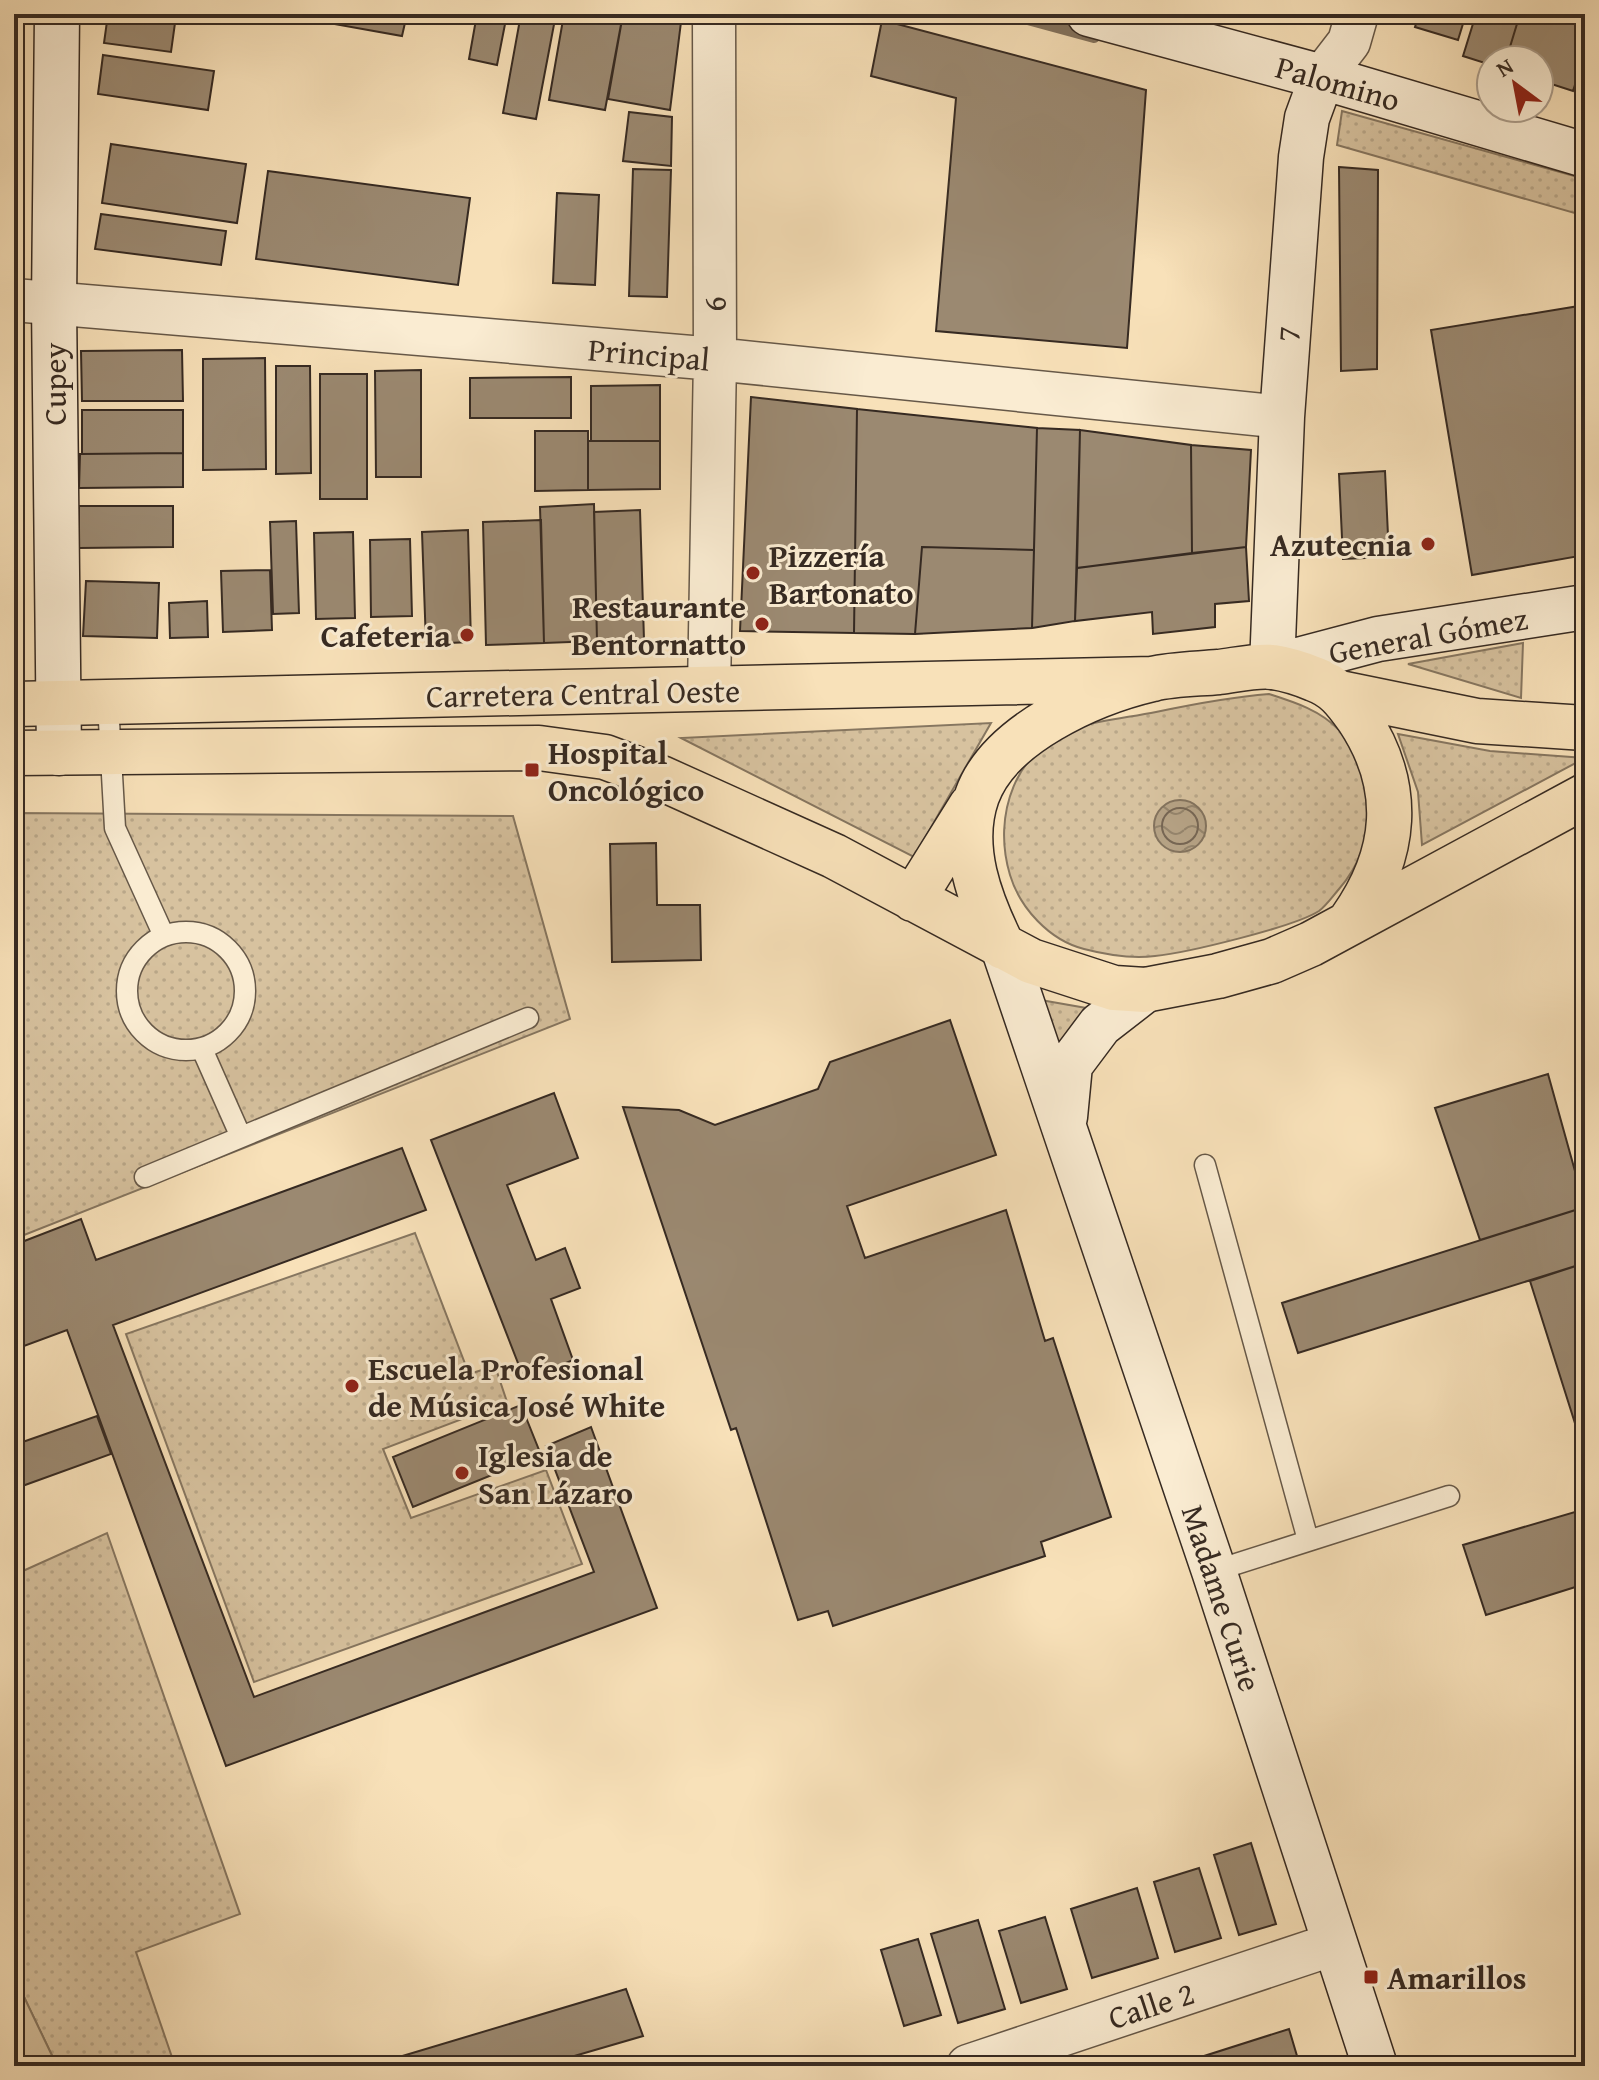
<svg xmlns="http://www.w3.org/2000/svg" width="1599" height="2080" font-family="'Gentium Book Plus',serif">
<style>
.grass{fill:url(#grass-dots);stroke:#867660;stroke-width:2}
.pitch{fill:#d7c29f;stroke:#867660;stroke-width:2}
.water{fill:url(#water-waves);stroke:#83735e;stroke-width:2}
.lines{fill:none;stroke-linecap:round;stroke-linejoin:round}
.shore{stroke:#766654;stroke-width:2}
.stream{stroke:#83735e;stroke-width:12}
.building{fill:#9b8971;stroke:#362a22;stroke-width:2}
.lane-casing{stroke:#665848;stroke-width:23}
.street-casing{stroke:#665848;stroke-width:45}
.secondary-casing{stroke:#362a22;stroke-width:47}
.primary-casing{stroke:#362a22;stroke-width:47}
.lane{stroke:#faecd2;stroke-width:20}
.street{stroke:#faecd2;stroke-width:42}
.secondary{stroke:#faecd2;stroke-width:44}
.primary{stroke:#f8e1b9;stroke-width:44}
.poi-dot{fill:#8f2418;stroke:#faecd2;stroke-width:3}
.labels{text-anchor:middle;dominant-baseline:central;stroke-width:6;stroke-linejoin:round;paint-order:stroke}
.street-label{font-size:32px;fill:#362a22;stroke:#faecd2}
.poi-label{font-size:32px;font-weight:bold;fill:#362a22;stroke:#faecd2;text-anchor:start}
</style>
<defs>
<pattern id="grass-dots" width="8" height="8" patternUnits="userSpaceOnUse" patternTransform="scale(2)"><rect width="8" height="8" fill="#d7c29f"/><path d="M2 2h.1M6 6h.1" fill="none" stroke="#b9a789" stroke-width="1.8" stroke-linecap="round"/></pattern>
<pattern id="water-waves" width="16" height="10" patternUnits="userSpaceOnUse" patternTransform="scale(2)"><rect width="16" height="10" fill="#b6a386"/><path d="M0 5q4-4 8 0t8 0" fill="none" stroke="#95856d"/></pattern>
</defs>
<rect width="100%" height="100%" fill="#f8e1b9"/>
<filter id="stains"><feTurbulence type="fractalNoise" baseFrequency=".0025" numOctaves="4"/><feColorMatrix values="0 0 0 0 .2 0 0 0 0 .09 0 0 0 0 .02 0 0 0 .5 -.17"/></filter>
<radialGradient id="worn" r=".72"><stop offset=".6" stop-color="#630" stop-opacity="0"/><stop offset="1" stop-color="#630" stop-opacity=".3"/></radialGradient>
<!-- grass -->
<path class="grass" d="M1342,111L1585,179V216L1337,145Z
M1523,643L1521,698L1408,664Z
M1269,694C1294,702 1320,710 1339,730C1381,775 1379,843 1339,889C1333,896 1326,906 1319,911C1294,927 1186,953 1155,956C1131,959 1107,955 1084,949C1049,940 1020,908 1010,875C992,816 1015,747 1078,727C1103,720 1131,717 1156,712C1194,704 1231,697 1269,694Z
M991,723L914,857L681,738Z
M1398,734L1490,751L1585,758L1422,845L1418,792Z
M14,813L513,816L570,1019L14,1239Z
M1035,999L1092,1009L1054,1062Z
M415,1233L469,1374L495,1366L507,1402L383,1449L411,1518L546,1470L582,1564L254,1682L126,1334Z
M107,1533L240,1914L136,1952L175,2066H57L14,1976V1575Z"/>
<!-- pitch -->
<path class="pitch" d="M14,1976L57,2066H14Z"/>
<!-- water -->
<path class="water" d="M1154 826a26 26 0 1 1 52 0a26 26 0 1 1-52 0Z"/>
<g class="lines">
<!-- shore -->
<path class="shore" d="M1162 826a18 18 0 1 1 36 0a18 18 0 1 1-36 0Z"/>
<!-- stream -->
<path class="stream" d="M1009,14L1094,37"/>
</g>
<!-- building -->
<path class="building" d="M108,14L175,23L171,52L104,43Z
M324,14H407L402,36L323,22Z
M477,14H507L497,65L469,59Z
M521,14H556L536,119L503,113Z
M564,14H623L605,110L549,100Z
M623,14H682L670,110L608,99Z
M1419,14H1466L1458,40L1415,27Z
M1476,14H1520L1506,60H1491V65L1463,56Z
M1520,14H1585V54L1573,91L1539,80V60H1506Z
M882,20L1146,90L1127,348L936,331L956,98L871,76Z
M103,55L214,71L208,110L98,94Z
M629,112L672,117L671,166L623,161Z
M111,144L246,164L237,223L102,203Z
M1339,167L1378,170L1377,369L1341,371Z
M633,169L671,170L667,297L629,296Z
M268,171L470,198L458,285L256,259Z
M557,193L599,195L595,285L553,283Z
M101,214L226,231L221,265L95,249Z
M1585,305V555L1472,575L1431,330Z
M182,350L183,401H82L81,351Z
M265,358L266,469L203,470V359Z
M276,366H310L311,473L276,474Z
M421,370V477H376L375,371Z
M320,374H367V499H320Z
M571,377V418H470V378Z
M660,385V441H591V386Z
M751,397L857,409L854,633L740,631Z
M857,409L1037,428L1034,550L922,547L915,634L854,633Z
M82,410H183V453L82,454Z
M1037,428L1080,430L1075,621L1032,628Z
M1080,430L1191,445L1192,553L1077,568Z
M535,431H588V490L535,491Z
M588,441H660V489L588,490Z
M1191,445L1251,450L1246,547L1192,553Z
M183,453V487L79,488L80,454Z
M1385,471L1389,557L1343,559L1339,474Z
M594,504L597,641L544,643L540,507Z
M79,506H173V547L79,548Z
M640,510L644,640L597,641L594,512Z
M541,520L544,643L486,645L483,522Z
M296,521L299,613L273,614L270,522Z
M468,530L471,642L426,644L422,532Z
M353,532L355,618L316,619L314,533Z
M410,539L412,616L371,617L370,540Z
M922,547L1034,550L1032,628L915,634Z
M1246,547L1249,601L1215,604V627L1153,634L1152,612L1075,621L1077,568Z
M270,570L272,630L223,632L221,571Z
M86,581L159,583L157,638L83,636Z
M207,601L208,637L170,638L169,603Z
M656,843L657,905H700L701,960L612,962L610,844Z
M950,1020L996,1155L847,1206L865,1258L1006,1210L1045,1341L1053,1338L1111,1517L1041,1542L1045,1556L833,1626L828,1611L798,1620L736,1428L731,1430L623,1107L679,1110L715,1125L818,1089L830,1062Z
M1548,1074L1585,1207L1480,1240L1435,1108Z
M554,1093L578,1158L507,1185L536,1260L565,1248L580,1288L551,1299L573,1360L525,1381L431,1140Z
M402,1148L426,1210L113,1325L254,1697L594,1572L546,1446L591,1427L657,1608L226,1766L67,1330L24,1346L14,1320V1245L81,1219L96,1260Z
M1585,1207V1263L1298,1353L1282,1303Z
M1585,1263V1455L1530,1281Z
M521,1405L541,1455L413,1507L393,1457Z
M97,1416L111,1454L14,1489V1445Z
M1585,1509V1584L1486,1615L1463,1545Z
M1251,1843L1276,1924L1239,1935L1214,1855Z
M1199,1868L1221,1938L1175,1952L1154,1882Z
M1137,1888L1158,1958L1092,1978L1071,1909Z
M1045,1917L1067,1989L1021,2003L999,1931Z
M978,1920L1005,2009L958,2023L931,1934Z
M918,1939L941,2015L904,2026L881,1950Z
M626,1989L643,2036L540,2066H369Z
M1289,2029L1300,2066H1204L1201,2057Z
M761,2058L764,2066H736Z"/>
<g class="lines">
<defs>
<path id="lane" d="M108,704L115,828L164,936
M127 991a59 59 0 1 1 118 0a59 59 0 1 1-118 0Z
M202,1049L241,1137
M1205,1165L1308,1540
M145,1177L528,1018
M1214,1571L1449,1496"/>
<path id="street" d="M1322,77L1349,42L1357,14
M14,300L715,359L1282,417
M709,689L715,359L714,14
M968,2066L1334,1944"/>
<path id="secondary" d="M57,14L54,304L59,753
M1089,14L1322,77L1585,155
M1322,77L1307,118L1301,157L1282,417L1272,667L1378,639L1585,607
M1003,947L1214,1571L1375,2066
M1065,1117L1070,1065L1100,1025L1145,990"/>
<path id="primary" d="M1340,693L1477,721L1585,728
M14,704L1153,679
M14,753L539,748L605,757L661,778L834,856L1031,961L1114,988L1145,990L1218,976L1272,961L1311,944L1585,796
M913,899L971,806
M1003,947C980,901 959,847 977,796C999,734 1092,693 1152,679C1173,674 1197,674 1219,672C1236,670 1256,665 1273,667C1286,669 1302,674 1314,679C1336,687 1345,700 1358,718C1404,787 1397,855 1351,920"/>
</defs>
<!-- lane casing -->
<use href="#lane" class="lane-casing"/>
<!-- street casing -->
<use href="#street" class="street-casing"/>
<!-- secondary casing -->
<use href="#secondary" class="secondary-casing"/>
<!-- primary casing -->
<use href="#primary" class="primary-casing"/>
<!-- lane -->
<use href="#lane" class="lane"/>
<!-- street -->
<use href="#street" class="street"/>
<!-- secondary -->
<use href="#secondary" class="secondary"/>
<!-- primary -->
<use href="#primary" class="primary"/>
</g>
<!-- markers -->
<g class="poi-dot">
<circle cx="1428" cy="544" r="8"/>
<circle cx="753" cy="573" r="8"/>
<circle cx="762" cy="624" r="8"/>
<circle cx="467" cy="635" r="8"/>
<rect x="524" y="762" width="16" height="16" rx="4"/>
<circle cx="352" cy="1386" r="8"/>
<circle cx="462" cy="1473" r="8"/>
<rect x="1363" y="1969" width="16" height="16" rx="4"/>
</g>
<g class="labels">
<!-- street labels -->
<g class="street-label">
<text transform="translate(1338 83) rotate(16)">Palomino</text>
<text transform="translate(714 304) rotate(-90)">6</text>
<text transform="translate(1288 334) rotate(-86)">7</text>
<text transform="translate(649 354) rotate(5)">Principal</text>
<text transform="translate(54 384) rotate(-90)">Cupey</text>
<text transform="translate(1428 635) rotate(-10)">General Gómez</text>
<text transform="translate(583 693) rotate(-1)">Carretera Central Oeste</text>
<text transform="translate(1222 1598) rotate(72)">Madame Curie</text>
<text transform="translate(1151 2005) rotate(-18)">Calle 2</text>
</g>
<!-- poi labels -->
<g class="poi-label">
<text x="1412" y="544" text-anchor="end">Azutecnia</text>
<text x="769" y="555">Pizzería<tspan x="769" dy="37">Bartonato</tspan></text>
<text x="746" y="606" text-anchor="end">Restaurante<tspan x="746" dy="37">Bentornatto</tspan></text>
<text x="451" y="635" text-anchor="end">Cafeteria</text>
<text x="548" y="752">Hospital<tspan x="548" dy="37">Oncológico</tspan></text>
<text x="368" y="1368">Escuela Profesional<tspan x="368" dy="37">de Música José White</tspan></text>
<text x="478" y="1455">Iglesia de<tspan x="478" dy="37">San Lázaro</tspan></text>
<text x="1387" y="1977">Amarillos</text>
</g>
</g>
<!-- margin -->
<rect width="1599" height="2080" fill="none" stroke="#f8e1b9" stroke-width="48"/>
<rect x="16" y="16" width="1567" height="2048" fill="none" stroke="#362a22" stroke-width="4"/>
<rect x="24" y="24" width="1551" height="2032" fill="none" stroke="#362a22" stroke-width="2"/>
<!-- north arrow -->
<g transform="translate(1515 84) rotate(328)"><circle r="38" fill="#faecd2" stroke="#ac9e8c" stroke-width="2"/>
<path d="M0-6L14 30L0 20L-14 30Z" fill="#8f2418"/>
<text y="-12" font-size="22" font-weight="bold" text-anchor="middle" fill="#362a22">N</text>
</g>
<rect width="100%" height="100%" filter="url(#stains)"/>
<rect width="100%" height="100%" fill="url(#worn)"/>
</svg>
